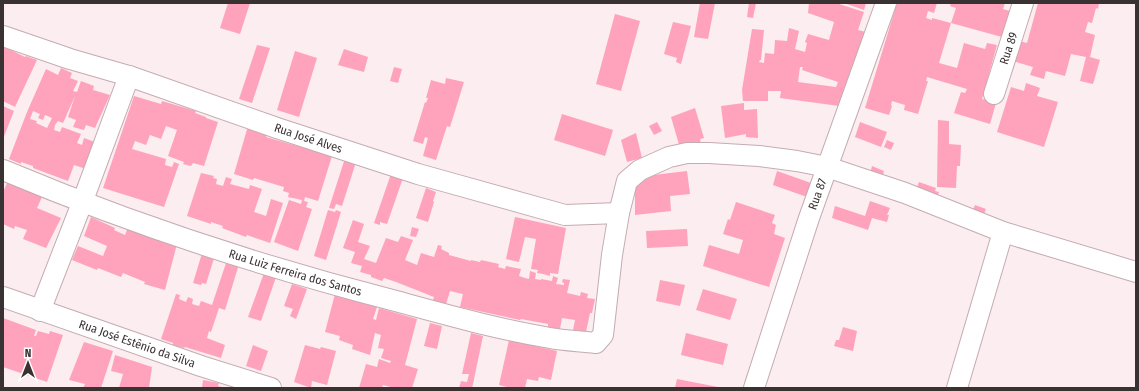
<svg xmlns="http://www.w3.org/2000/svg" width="1139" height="391" font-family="'Fira Sans Condensed',sans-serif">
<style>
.building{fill:#ffa2bc;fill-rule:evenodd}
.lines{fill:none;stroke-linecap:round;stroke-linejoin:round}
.minor-casing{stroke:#c4acb2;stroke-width:22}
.minor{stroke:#fff;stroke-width:20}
.labels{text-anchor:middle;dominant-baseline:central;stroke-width:3;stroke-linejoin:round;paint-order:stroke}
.street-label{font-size:12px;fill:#3a3133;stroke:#fff}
</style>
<rect width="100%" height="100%" fill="#fcedf0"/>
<!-- building -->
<path class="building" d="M228,3H250L240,34L220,28Z
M700,3H715L708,39L694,37Z
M749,3H756L753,18L747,17Z
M809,3H836L864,12L858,30L866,32L839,106L780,98L781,91H768V101H743L742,90L752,29L764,30L761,60H760L759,62L764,63L765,53L774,54L775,40L787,41L789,28L799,31L795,49L805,52L807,43L805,42L808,34L829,40L834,22L808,13ZM800,67H803L802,70L838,82L836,87L798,82Z
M844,3H866L864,10Z
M897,3H937L934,13L928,11L926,18L932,20V18L951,23L939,63L957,68L964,43L985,49L987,43L997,45L982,99L996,103L990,124L954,113L961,92L965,93L967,89L927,77L926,81H928L918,114L904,110L905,105L892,101L891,105L892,106L889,115L865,108Z
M951,3H1005L1003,9L1010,11L1002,37L951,23L956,8L950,6Z
M1038,3H1099L1098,9L1096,8L1092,23L1088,22L1085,32L1095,35L1090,57L1100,60L1093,84L1080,81L1086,57L1071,54L1065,76L1046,71L1044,79L1030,75L1033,67L1013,61L1019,41L1027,43Z
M615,14L640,21L621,91L596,84Z
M673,22L691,26L681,64L676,62L677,58L664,54Z
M257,45L270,48L252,103L239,99Z
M3,46L25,57L26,56L37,60L15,107L3,101Z
M344,49L368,57L364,72L338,65Z
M295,51L317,58L299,117L277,110Z
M394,67L402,69L398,83L390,81Z
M61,68L72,73L70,78L78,81L73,91L77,92L81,81L94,86L93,90L110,95L95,128L86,125L84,130L73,127L76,120L68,117L75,96L63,123L58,121L55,125L54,130L60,132L62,127L81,134L77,143L82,145L84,138L95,142L86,169L74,165L68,181L33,168V166L21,162V164L9,159L27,112L46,69L58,75ZM33,111L40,114L38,118L43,120L45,115L52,118L47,128L36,123L37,121L30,119Z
M446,78L464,82L450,127L447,126L436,160L423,156L428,138L425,137L423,144L413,141L425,102L426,103L428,98H426L431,80L445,84Z
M1026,83L1040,88L1037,96L1058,102L1044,147L997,132L1011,87L1024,91Z
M134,96L161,104L162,101L196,111L195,113L206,117V118L218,122L204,166L193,163L191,166L183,164L184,162L168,156L177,130L166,126L161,139L150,135L146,145L135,141L132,149L166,159L165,165L172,167L174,162L179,164L164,207L103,188Z
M744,103V110L757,109L758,138L746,137V134L725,138L721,106Z
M3,106L14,111L3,139Z
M695,108L704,138L700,139L701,144L680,148L671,117Z
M562,114L613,130L605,156L554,140Z
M938,120L949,121V144L961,145L960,166H957L956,188L937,187Z
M657,122L662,131L654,135L649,126Z
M860,122L887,132L881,147L855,137Z
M248,126L268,132L266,137L332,156L318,201L305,197L304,201L308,202L306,207L312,209L298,251L274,242L289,200L301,204L302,200L288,197L289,193L283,191L284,187L254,178L253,180L234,174Z
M636,133L642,158L627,162L621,140Z
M887,140L894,143L891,150L884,147Z
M346,155L357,159L342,206L336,204L334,209L329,208Z
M872,166L884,171L882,178L870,174Z
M687,171L690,194L670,196L671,211L635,215V188L637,187V177Z
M777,171L811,183L807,197L773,185Z
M201,173L214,176L213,178L217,179L216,184L223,186L226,177L232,179L230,184L249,189L250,185L262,189L254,212L266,216L271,199L283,203L270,243L247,235L246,237L222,228L223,226L211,222V224L187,216Z
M391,174L403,178L387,224L380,222V225L374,223Z
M8,181L42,197L37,208L61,218L46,248L23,239L27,230L15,226L14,229L3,224V192Z
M919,182L936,188L935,191L939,192L937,198L916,190Z
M426,188L436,192L433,201L434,202L428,222L416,218Z
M870,201L890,208L887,215H889L887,222L872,218L868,230L832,218L835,206L865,216Z
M736,202L775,215L772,223L776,225L774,234L785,238L769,287L703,266L709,245L739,254L743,240L723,234L728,219L730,220Z
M975,205L986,209L984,214L973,210Z
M328,210L335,212L336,210L341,212L326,260L314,256Z
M91,217L115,228L114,230L125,235L129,224L177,244L165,290L144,284L145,282L123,273L121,277L98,268L97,270L72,260L78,246L103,256L107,246L84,236Z
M515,217L566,228L558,274L550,273V276L543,274L537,273L538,270L531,269L536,239L525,237L519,262L506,259Z
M353,220L364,224L358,242L370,246L364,259L376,263L386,238L398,242L401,236L413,240L405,260L417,265L421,253L434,257L438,245L442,246L441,249L449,253V255L471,261V260L480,262L481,260L499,264L498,267L505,269L506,266L521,269L519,276L525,278L529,279L530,271L536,273L535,279L541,280V279L552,281L553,276L558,278L556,284L564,285V283L562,282L563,279L570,280L567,293L580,296L581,292L588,294L587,298L595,299L592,313H590L586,332L573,330L575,320L562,318L560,329L548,327V324L521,319L520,320L460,307L463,294L450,291L446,304L433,300L434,297L396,282L384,278L382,281L371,277V275L360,272L362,266L351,263L355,252L343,248Z
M412,227L419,229L416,237L410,236Z
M687,229L688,246L647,248L646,231Z
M203,250L215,255L206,284L202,283L201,285L193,283Z
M227,260L239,264L225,310L219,308L211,332L209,331L207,338L225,345L221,358L185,347L184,348L173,345V343L161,339L176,294L180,295L179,299L186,302L188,297L193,299L192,304L199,306L201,301L212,305Z
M264,273L276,277L261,321L248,317Z
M660,280L685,285L680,306L656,301Z
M292,284L307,289L296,319L290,316L293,309L284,306Z
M703,289L737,299L730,320L696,310Z
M335,294L377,307L373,319L376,320L379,308L417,319L405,365L418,369L412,388H394L383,385L382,388H359L366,364L377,367L379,359L390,363L391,361L381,358L384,349L378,348L381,335L375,333L370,355L352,349L353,345L339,340L340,336L325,332Z
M3,318L36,330L34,336H36L38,331L49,334L50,331L63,335L47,382L3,367Z
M430,323L442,326L437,349L424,346Z
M843,327L857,331L853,351L834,346L836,340H839Z
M471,333L483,336L473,384L472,388H459L461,381L467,382L469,374H462Z
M686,333L728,344L723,365L681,355Z
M509,340L557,351L551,380L539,377L538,381L527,379L525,388H511L499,385Z
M84,342L113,351L101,388H83L85,384L69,380Z
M253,345L268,351L261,371L246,366Z
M305,345L320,349L321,347L336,351L327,385L312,381L311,388L294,382Z
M115,355L152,367L149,388H119L123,374L111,371Z
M677,379L718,387L717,388H675Z
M203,380L219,383L218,386L225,388H202Z"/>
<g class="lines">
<defs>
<g id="minor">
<path id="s1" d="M3,36L70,59L129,76L277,128L418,174L565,215L619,213"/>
<path id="s2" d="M994,94L1023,3"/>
<path id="s3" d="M3,170C129,223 260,266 392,300C444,314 496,329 550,338C565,341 581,341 596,343L603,335L612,255L619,213L627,181L640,170L669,157L687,153H709L759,156L797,161L827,167L905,193L1003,232L1136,272"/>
<path id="s4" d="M3,297L201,366L271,388"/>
<path d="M40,311L82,203L129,76"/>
<path id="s5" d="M754,388L809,218L886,3"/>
<path d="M957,388L1003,232"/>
</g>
</defs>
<!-- minor casing -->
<use href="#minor" class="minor-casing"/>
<!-- minor -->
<use href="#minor" class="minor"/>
</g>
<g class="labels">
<!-- street labels -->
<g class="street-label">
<text stroke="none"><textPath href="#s2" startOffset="48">Rua 89</textPath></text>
<text stroke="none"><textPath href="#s1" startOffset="322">Rua José Alves</textPath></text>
<text stroke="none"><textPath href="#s5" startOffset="204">Rua 87</textPath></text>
<text stroke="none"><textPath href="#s3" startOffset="310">Rua Luiz Ferreira dos Santos</textPath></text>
<text stroke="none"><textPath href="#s4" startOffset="142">Rua José Estênio da Silva</textPath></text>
</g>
</g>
<!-- border -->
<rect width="1139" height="391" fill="none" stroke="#3a3133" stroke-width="8"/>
<!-- north arrow -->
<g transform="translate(28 363)" stroke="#ffffff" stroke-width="3" paint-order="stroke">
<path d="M0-3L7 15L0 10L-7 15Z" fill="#3a3133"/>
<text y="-6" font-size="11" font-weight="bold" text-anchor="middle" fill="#3a3133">N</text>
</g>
</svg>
